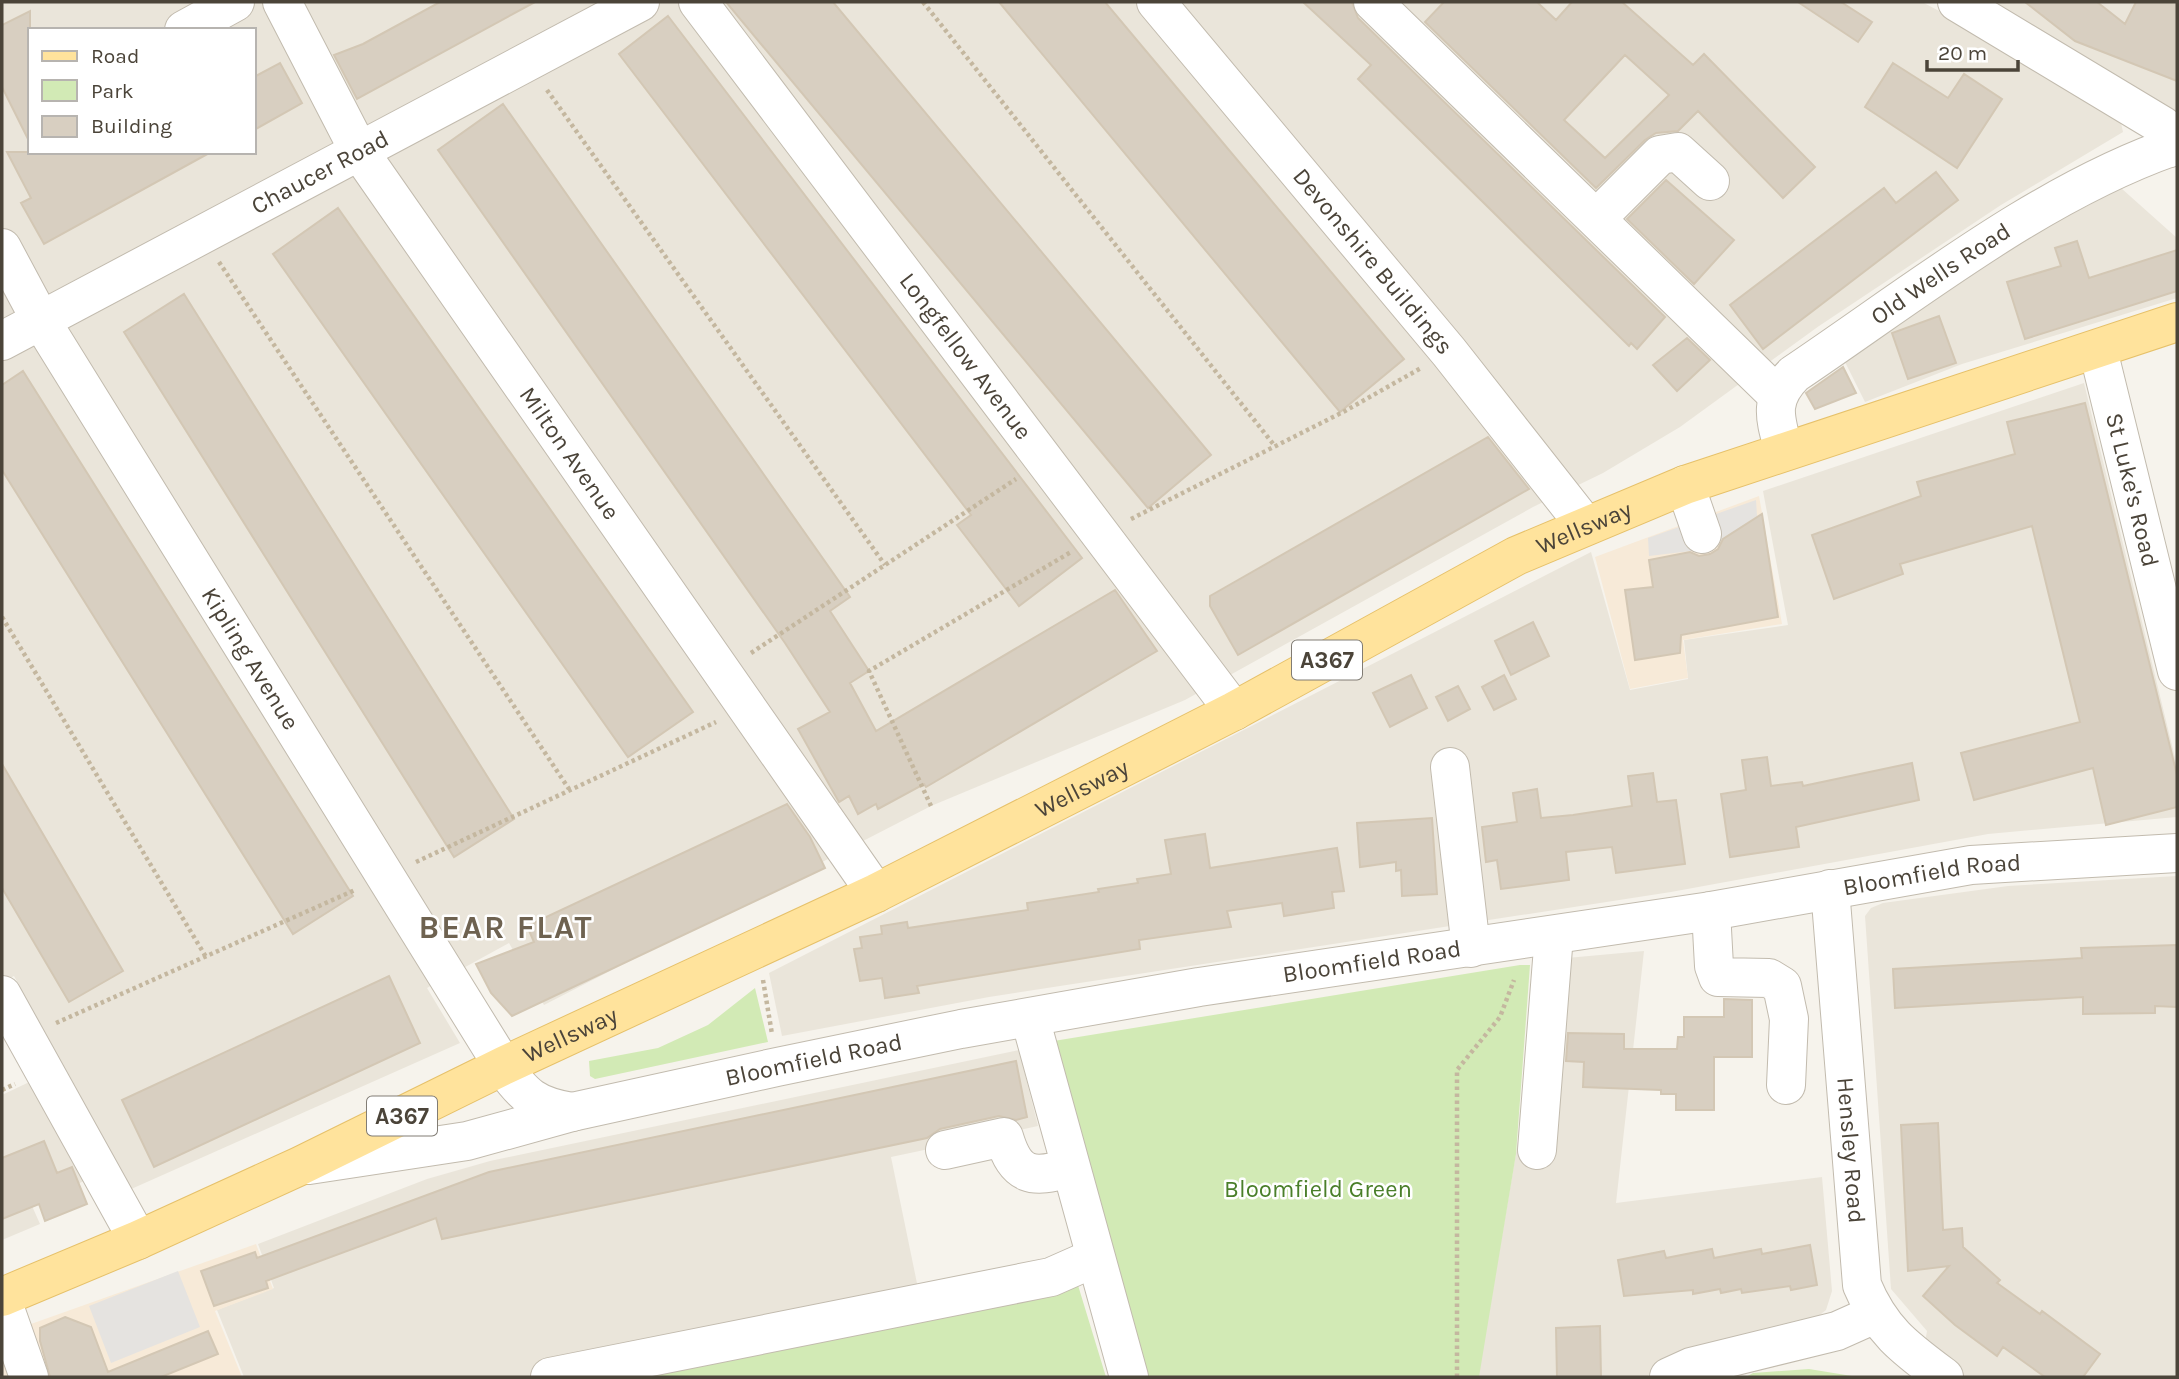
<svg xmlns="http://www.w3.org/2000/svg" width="2179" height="1379" font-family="Karla,sans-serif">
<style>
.residential{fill:#eae5da;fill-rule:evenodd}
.commercial{fill:#f7ead8}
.green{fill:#d2eab5}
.parking{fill:#e5e3e0}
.building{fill:#d8cfc1;stroke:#d3c7b4;stroke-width:2;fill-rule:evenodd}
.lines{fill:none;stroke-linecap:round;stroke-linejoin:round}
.minor-casing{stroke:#c2bbae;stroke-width:40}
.major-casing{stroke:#e6c16a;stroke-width:40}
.path{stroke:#c4b79f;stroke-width:4.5;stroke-dasharray:3.5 3.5;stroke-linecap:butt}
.minor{stroke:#fff;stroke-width:38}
.major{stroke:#ffe39c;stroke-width:38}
.labels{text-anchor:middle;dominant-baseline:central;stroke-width:5;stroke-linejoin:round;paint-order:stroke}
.shield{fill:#fff;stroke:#817c74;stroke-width:2}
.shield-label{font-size:23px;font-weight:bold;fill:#4b4439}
.street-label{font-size:24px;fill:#4b4439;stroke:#fff}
.park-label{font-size:24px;fill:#4a7f2a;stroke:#fff}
.district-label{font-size:32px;font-weight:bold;letter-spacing:2px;fill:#6e6250;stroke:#fff}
</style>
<rect width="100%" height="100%" fill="#f6f3ec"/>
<!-- residential -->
<path class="residential" d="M2,2H1922L2052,70L2121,123L2123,132L2001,205L1819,326L1680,427L1603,473L1533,507L1185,700L931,806L544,1005L509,943L427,988L460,1043L129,1190L117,1165L32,1206L40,1224L2,1240V1095L63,1066L14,976L2,982ZM30,30H254V152H30Z
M1976,2H2177V114L2097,71Z
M2121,188L2177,238V298L1962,364L1865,402L1845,362L2020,241Z
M2084,383L2177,766V817L1988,834L1671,892L989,997L782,1036L769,973L1591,552L1630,690L1688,679L1684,640L1788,625L1763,491Z
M2177,876V1377H1919L1927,1331L1891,1289L1865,916L1871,908L1883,903L2008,886Z
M1644,951L1616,1203L1822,1177L1832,1291L1826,1310L1810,1323L1661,1362L1647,1377H1478L1523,1112L1534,961Z
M1019,1050L1038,1126L891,1157L919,1293L542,1377H244L217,1310L274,1288L258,1244L427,1179L490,1161Z"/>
<!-- commercial -->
<path class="commercial" d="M1759,496L1782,624L1683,640L1688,678L1630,689L1595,557Z
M256,1244L273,1289L215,1311L242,1377H2V1365L37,1359L31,1324Z"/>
<!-- green -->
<path class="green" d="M1520,965H1530L1516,1154L1479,1377H1111L1023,1046Z
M755,988L768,1042L595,1079L590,1076L589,1061L658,1048L708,1025Z
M1077,1282L1106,1377H605Z
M1809,1369L1858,1377H1746L1753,1373Z"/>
<!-- parking -->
<path class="parking" d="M1756,500L1757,516L1717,543L1716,548L1649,556L1648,538Z
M178,1271L200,1327L111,1363L89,1306Z"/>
<!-- building -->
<path class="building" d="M440,2H535L357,99L334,55L363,44Z
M726,2H833L1211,455L1148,508Z
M999,2H1105L1404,359L1340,412Z
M1303,2H1352L1358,18L1665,317L1637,349L1631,343L1629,346L1358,79L1371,65Z
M1444,2H1537L1556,20L1572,2H1622L1693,65L1704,54L1815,167L1783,198L1698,111L1678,131L1656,133L1645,140L1596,188L1425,22ZM1625,55L1669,95L1605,158L1564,120Z
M1798,2H1841L1872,22L1858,42Z
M2025,2H2097L2125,24L2136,2H2177V81L2075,41Z
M30,11V143L2,87V25Z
M668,16L1082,558L1019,606L957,525L971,515L619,54Z
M280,63L302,103L254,130V77Z
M1893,63L1948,98L1964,74L2002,99L1957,168L1865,107Z
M503,104L850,597L830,611L869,671L850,683L876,731L1115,590L1157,651L926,787L924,784L878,809L876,804L858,814L849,796L839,802L798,729L830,712L785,643L438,150Z
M7,152H211L44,244L21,203L31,198Z
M1936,172L1958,200L1763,349L1730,305L1884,188L1896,203Z
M1666,180L1734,240L1694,284L1627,219Z
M338,208L693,712L628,757L273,254Z
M2077,241L2089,278L2177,250V291L2025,339L2007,282L2061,266L2055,248Z
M184,294L514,819L454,857L124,332Z
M1939,316L1956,363L1908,379L1892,333Z
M1687,338L1710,360L1677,391L1653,365Z
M1843,367L1856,393L1815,409L1806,393Z
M23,371L353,896L293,934L2,470V385Z
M2085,403L2177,775V807L2106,825L2093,768L1974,800L1961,753L2080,722L2032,526L1900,564L1903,574L1834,599L1812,535L1921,496L1917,482L2015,454L2007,422Z
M1488,437L1529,489L1238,655L1210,606V596Z
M1762,514L1778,617L1681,635L1680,653L1635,660L1625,590L1653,587L1649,560L1690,552L1699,556L1710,554L1718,549L1723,539Z
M1533,622L1549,656L1511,675L1495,641Z
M1411,675L1427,708L1390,727L1373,693Z
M1504,675L1516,699L1494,710L1482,687Z
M1458,686L1470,709L1448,721L1436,697Z
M1767,757L1771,786L1802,782L1803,786L1912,763L1919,800L1796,827L1799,847L1730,857L1721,794L1746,790L1742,760Z
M2,764L123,971L69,1002L2,888Z
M1653,773L1657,802L1676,800L1685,864L1616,873L1612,847L1566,852L1569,880L1501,889L1497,860L1486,862L1482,827L1517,822L1513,793L1537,789L1541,818L1573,815L1632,806L1628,776Z
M787,804L810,837L825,868L512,1016L491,993L476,964L534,942L527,926Z
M1432,818L1437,894L1402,896L1401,870L1396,871V862L1360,867L1357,823Z
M1205,834L1210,868L1337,848L1344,891L1332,892L1334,908L1284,916L1282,903L1227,911L1231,927L1139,940L1140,949L917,986L919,993L885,998L882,978L860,981L854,949L862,948L860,937L882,934L881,926L907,922L908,928L1028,910L1027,903L1099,892L1098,889L1138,883L1137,879L1171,874L1165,840Z
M2177,945V1007L2155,1006V1013L2083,1014V997L1895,1008L1893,969L2082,958L2081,948Z
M389,976L420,1043L154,1167L122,1100Z
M1724,999L1752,1000V1057H1714V1110H1676V1094H1661V1090L1583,1087L1584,1062L1566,1061L1568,1033L1624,1034V1049H1677L1678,1037H1684V1017H1724Z
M1016,1061L1027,1117L1016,1120L999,1116L940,1129L927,1138L442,1239L436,1218L266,1281L268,1288L214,1306L201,1271L255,1252L257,1258L489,1172Z
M1938,1123L1943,1230L1962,1228L1963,1247L2000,1280L1997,1283L2040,1314L2042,1311L2100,1354L2083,1377H2045L2003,1347L1997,1356L1955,1325L1923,1296L1949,1266L1908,1271L1901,1125Z
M44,1141L57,1173L72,1167L87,1204L45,1221L39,1204L2,1219V1158Z
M1810,1245L1817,1285L1791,1290L1790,1286L1742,1293L1741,1289L1721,1293L1720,1289L1693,1294V1290L1624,1296L1618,1260L1664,1251L1666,1258L1712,1249L1714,1258L1761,1249L1762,1254Z
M65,1317L91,1327L108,1372L208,1331L218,1354L161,1377H50L40,1341V1328Z
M1600,1326L1601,1377H1557L1556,1328Z"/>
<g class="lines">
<defs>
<g id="minor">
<path id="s1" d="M282,2L359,151L876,893"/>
<path id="s2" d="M698,2L1234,711"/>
<path id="s3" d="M1156,2L1449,352L1585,525"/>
<path d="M1373,2L1777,395"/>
<path d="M1957,2L2163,126L2170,148"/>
<path d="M184,30L235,2"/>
<path d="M1597,218L1660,155L1678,152L1710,181"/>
<path id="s4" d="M2,248L40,319L503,1066C524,1096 535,1106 572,1112"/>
<path id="s5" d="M2,341L640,2"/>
<path id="s6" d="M2098,350L2177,671"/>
<path id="s7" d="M1784,451C1775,418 1768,400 1794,374C1913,294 2042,191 2177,145"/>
<path d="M1685,485L1702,534"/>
<path d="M1450,767L1471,948"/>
<path id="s8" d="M1830,889L1862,1285C1881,1331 1905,1348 1944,1377"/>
<path d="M1711,911L1714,966L1718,977L1769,978L1782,986L1789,1019L1786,1085"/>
<path d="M2,995L138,1240"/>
<path d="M1030,1018L1129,1377"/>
<path d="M945,1150L1004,1137C1016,1177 1032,1179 1069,1168"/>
<path d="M1537,1150L1554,935"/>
<path id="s9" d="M309,1165L467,1141L572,1112L777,1067L961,1029L1199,987L1711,911L1971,865L2177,853"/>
<path d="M2,1300L29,1377"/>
<path d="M550,1377L1051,1277L1094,1258"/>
<path d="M1669,1377L1691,1367L1837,1331L1875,1314"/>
</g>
<g id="major">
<path id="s10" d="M2,1297L138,1240L300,1166L503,1066L876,893L1234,711L1516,556L1685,485L2177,322"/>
</g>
</defs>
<!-- minor casing -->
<use href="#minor" class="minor-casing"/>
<!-- major casing -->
<use href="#major" class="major-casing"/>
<!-- path -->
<path class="path" d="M923,2L1274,445
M547,90L885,565
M219,262L569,789
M1131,519L1345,411L1421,368
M2,617L206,957
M751,653L1016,479
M931,806L869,671L1071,552
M416,862L716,722
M763,980L772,1034
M56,1023L355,890
M2,1090L15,1084
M1457,1377V1070L1500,1017L1514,980"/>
<!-- minor -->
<use href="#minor" class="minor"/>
<!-- major -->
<use href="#major" class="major"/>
</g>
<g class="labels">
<!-- shield labels -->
<g class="shield">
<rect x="1292" y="640.5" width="70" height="39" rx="5"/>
<rect x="367" y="1096.5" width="70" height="39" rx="5"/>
</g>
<g class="shield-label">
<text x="1327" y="660">A367</text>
<text x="402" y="1116">A367</text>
</g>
<!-- street labels -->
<g class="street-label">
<text stroke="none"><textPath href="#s5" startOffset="360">Chaucer Road</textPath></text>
<text stroke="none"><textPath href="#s3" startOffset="338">Devonshire Buildings</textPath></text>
<text stroke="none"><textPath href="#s7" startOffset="261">Old Wells Road</textPath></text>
<text stroke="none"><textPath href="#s2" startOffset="444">Longfellow Avenue</textPath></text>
<text stroke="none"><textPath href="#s1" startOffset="536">Milton Avenue</textPath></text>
<text stroke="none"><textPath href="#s6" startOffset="144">St Luke's Road</textPath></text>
<text stroke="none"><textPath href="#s10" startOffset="1760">Wellsway</textPath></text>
<text stroke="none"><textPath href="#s4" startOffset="480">Kipling Avenue</textPath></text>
<text stroke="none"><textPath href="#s10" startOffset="1194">Wellsway</textPath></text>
<text stroke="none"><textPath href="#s9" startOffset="1650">Bloomfield Road</textPath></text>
<text stroke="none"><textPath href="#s9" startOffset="1083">Bloomfield Road</textPath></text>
<text stroke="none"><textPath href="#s10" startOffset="626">Wellsway</textPath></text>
<text stroke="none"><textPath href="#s9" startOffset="516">Bloomfield Road</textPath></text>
<text stroke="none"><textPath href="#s8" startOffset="262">Hensley Road</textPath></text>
</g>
<!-- park labels -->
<g class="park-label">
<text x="1318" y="1189">Bloomfield Green</text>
</g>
<!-- district labels -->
<g class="district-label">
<text x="506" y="927">BEAR FLAT</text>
</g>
</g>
<!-- border -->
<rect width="2179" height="1379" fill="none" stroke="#4b4439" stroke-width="7"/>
<!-- legend -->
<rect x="28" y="28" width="228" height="126" fill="#ffffff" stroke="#b7b4b0" stroke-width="2"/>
<rect x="42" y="51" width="35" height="10" fill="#ffe39c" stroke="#b7b4b0" stroke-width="2"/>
<text x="91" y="63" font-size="21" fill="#4b4439">Road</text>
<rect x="42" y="80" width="35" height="21" fill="#d2eab5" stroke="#b7b4b0" stroke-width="2"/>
<text x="91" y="98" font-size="21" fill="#4b4439">Park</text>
<rect x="42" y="116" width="35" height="21" fill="#d8cfc1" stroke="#b7b4b0" stroke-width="2"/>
<text x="91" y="133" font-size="21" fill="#4b4439">Building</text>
<!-- scale -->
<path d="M1927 60v10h91v-10" fill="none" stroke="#4b4439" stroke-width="3.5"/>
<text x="1938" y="60" font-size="21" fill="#4b4439" stroke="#ffffff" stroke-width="5" paint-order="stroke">20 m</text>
</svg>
